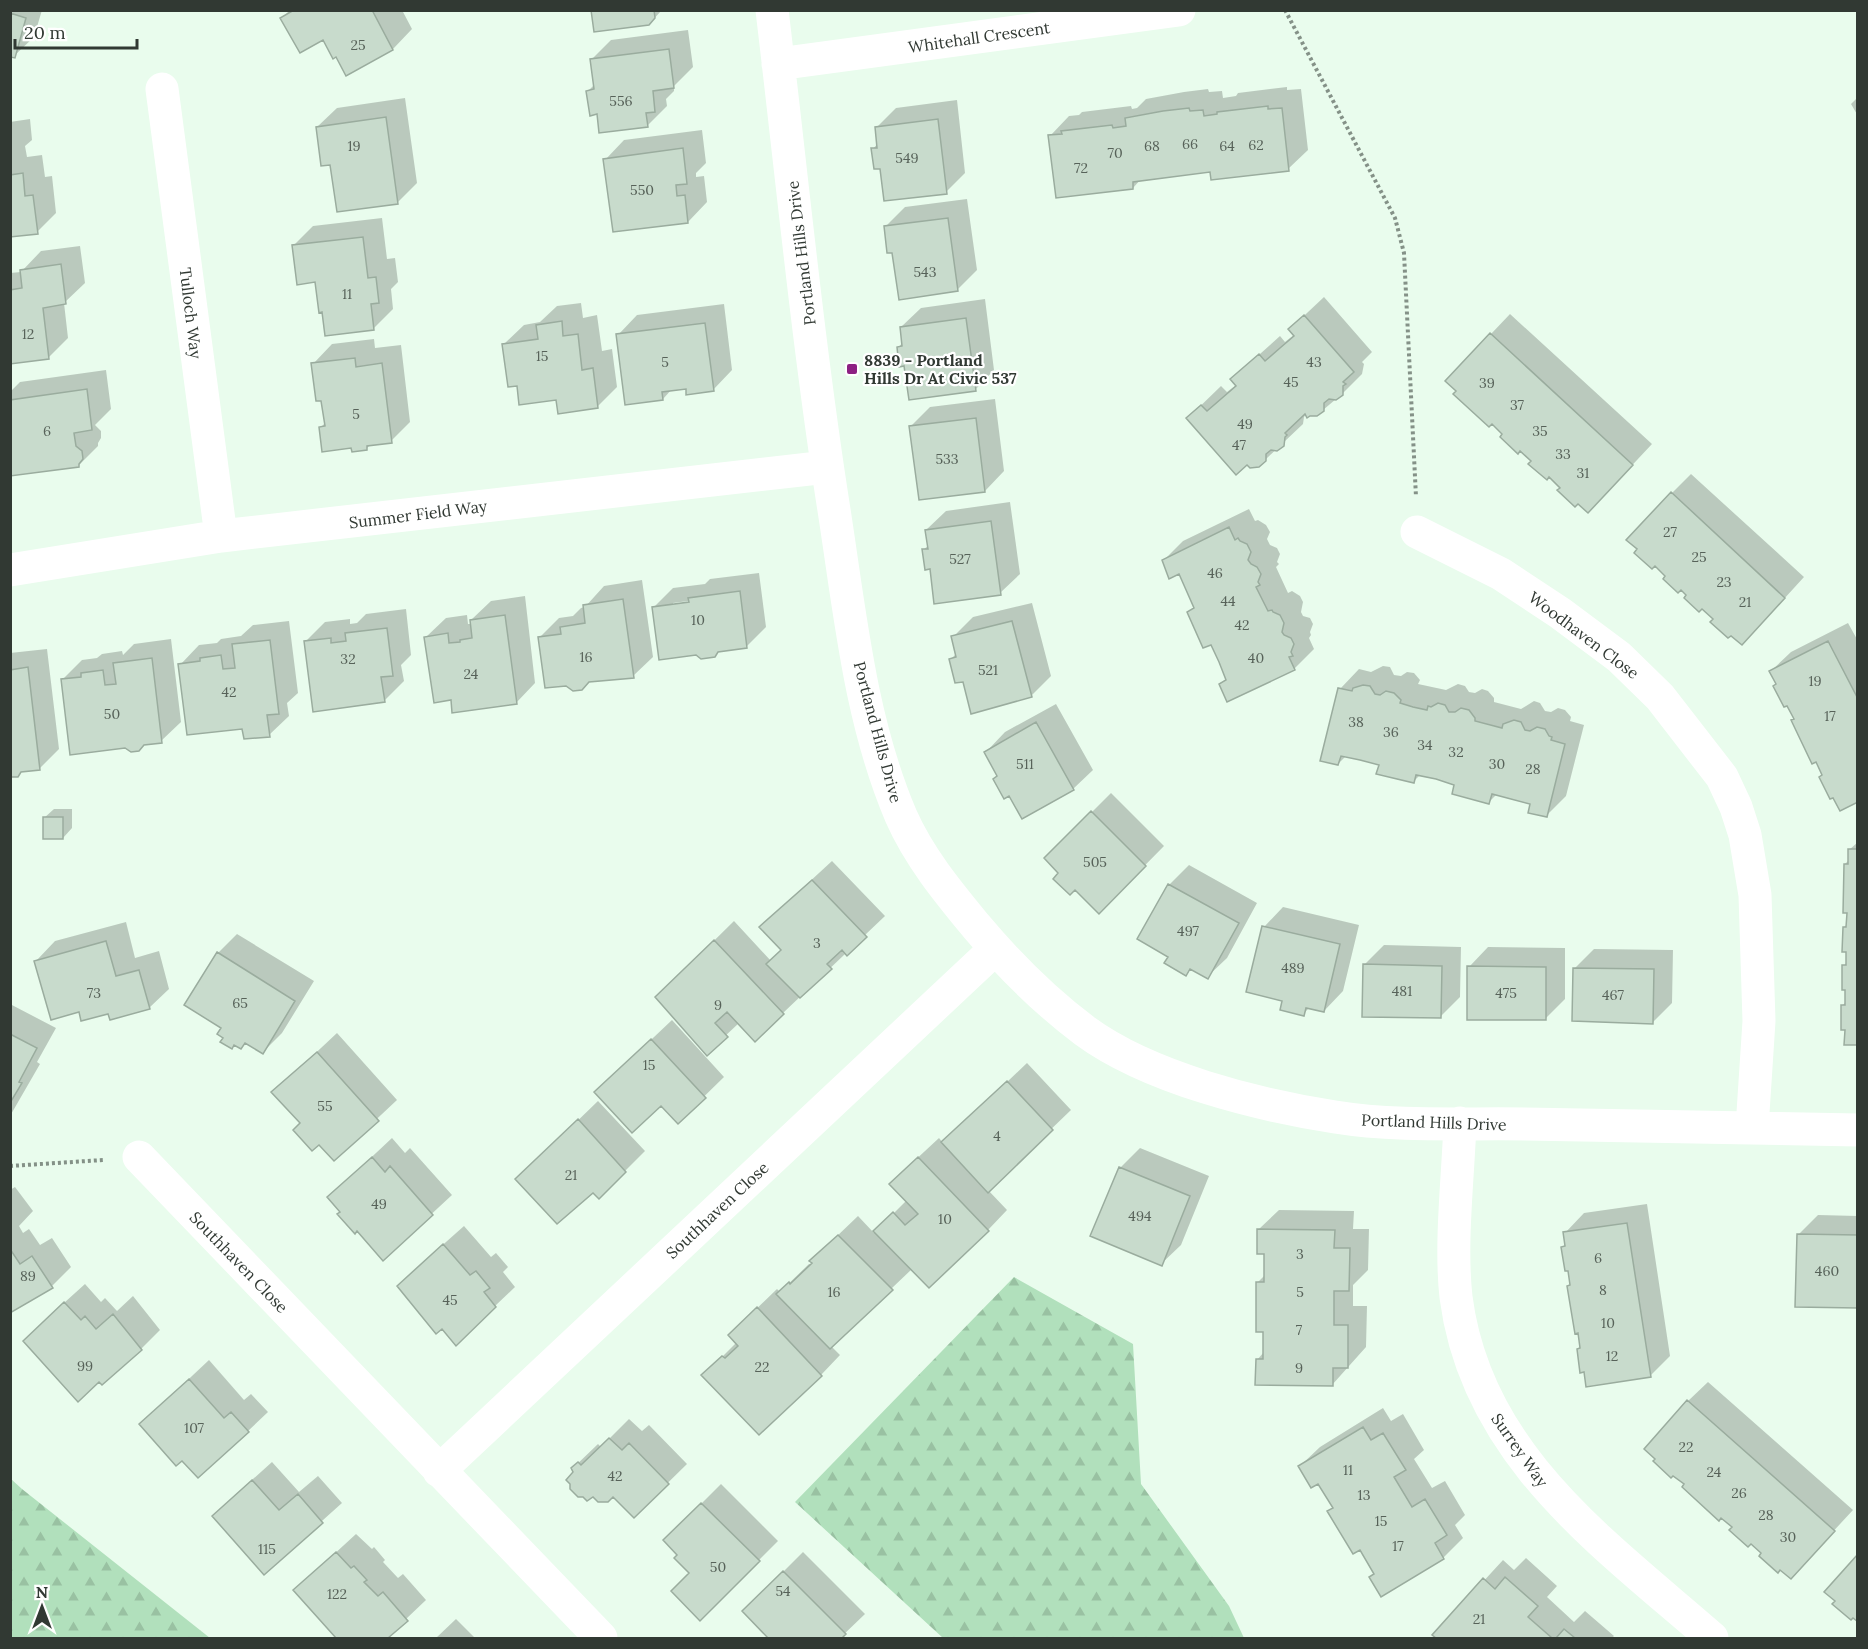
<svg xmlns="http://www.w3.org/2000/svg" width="1868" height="1649" font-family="Lora,serif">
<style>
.forest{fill:url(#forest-firs)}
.shadow{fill:#0003;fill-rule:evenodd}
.building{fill:#c8dbcc;stroke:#9aac9e;stroke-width:1.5}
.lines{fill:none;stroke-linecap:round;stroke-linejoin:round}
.path{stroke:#849187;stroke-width:4;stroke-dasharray:3 3;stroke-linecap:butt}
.minor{stroke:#fff;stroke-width:33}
.poi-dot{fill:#8d2083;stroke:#fff;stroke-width:2}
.labels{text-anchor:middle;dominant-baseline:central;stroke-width:4.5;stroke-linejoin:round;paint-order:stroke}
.number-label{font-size:14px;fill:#576259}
.street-label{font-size:16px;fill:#313933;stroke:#fff}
.poi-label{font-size:16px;font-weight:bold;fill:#313933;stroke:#fff;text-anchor:start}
</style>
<defs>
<pattern id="forest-firs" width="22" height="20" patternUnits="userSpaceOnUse" patternTransform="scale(1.5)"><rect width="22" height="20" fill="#b1e0bc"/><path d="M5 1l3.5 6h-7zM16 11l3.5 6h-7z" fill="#99c1a2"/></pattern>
</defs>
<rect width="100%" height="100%" fill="#e9fced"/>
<!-- forest -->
<path class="forest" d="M1014,1277L1133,1344L1141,1484L1229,1606L1244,1638H943L795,1502Z
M11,1479L22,1489L210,1638H11Z"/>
<!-- shadow -->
<path class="shadow" d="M10,10H42L34,37L14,56H10Z
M290,10H402L412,29L393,49L347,74L336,54L323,38L282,18Z
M593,10H662L649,24Z
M688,30L693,67L674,86V91L666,99L667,106L648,125L598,113L588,91L594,85L591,60L611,40Z
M1287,87V90L1301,89L1308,150L1288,169L1212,170L1141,179L1133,188L1050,136L1069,116L1079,115L1082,112L1131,106L1132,109L1137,108L1146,99L1184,92L1208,89L1209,92L1222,91L1223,98L1236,96L1238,93Z
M1858,97V116L1851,104Z
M405,98L417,183L397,203L331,163L317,127L337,108Z
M957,100L965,173L946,192L881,167L873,149L878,143L876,128L896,108Z
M30,119L32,140L25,146L27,157L42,155L45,177L52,176L56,213L37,232L10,236V122Z
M702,130L706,163L696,173V177L704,176L707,202L688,222L605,160L624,140Z
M967,199L977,270L957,290L894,251L885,227L905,207Z
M382,218L387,259L395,258L398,282L391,289L393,309L373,329L316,280L293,246L313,226Z
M80,246L85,283L64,303L68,338L48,358L10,363V273L21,272L41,251Z
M1324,297L1372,352L1362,362L1364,364L1362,374L1342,394L1323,410L1306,414L1304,417L1303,424L1265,460L1188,418L1221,386L1227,392L1236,385L1232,379L1280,336L1285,342L1295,334L1290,329Z
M985,299L994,370L975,390L906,364L898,348L903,342L901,327L921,308Z
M581,303L583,318L597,315L602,351L612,349L617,387L597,407L557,398L518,385L504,344L524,325L540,322L557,306Z
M724,304L732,370L713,390L687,388L672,389L663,399L618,335L637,315Z
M1510,314L1652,444L1608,491L1562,487L1505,434L1491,334Z
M374,339L375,348L401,345L410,422L391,441L371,444L367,448L353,447L321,427L326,422L313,364L332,344Z
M106,370L111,409L95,425L101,431V438L98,443V446L78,466L11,474L10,392L20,382Z
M995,399L1004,471L985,491L911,426L930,407Z
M1691,474L1804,577L1761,624L1715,618L1688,595L1672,493Z
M1010,502L1020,574L1000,593L931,567L923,550L929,545L926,530L946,511Z
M1249,509L1255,521L1258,520L1266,525L1270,532L1267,539L1270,545L1277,548L1280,554L1277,562L1279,564L1276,567L1288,593L1292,591L1300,596L1303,602L1301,612L1303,616L1310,618L1313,624L1310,632L1311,635L1309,638L1314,649L1294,669L1221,684L1227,677L1212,643L1189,613L1195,606L1179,573L1163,561L1183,541Z
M759,573L766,627L746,647L653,608L673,588L705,584L710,579ZM696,600L697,603L673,606V603Z
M642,580L653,657L633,676L540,637L559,618L573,616L581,608L585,607L604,586Z
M525,596L535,683L516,703L452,698L426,637L446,618L467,615L468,624H472L471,620L491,601Z
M1032,603L1051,676L1031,696L964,680L951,659L957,653L953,637L973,617Z
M406,609L411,655L401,665L404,681L384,701L305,642L325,622L350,619V624L357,623L366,614Z
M289,621L298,693L287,703L289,716L269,735L244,728L180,665L199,645L217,643L221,639L241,636L253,625Z
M1848,623L1858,641V800L1823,775L1771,671L1791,652Z
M171,639L181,722L161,741L62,680L82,660L97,658L102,654L122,651L123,655L134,644Z
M47,649L59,749L40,768L22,770L10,776V653Z
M1383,666L1390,667L1394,675L1401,676L1407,672L1414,673L1420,680L1418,684L1446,690L1458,684L1465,686L1469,692L1475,693L1482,689L1488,691L1494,698V702L1521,709L1534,701L1540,703L1545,711L1551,712L1558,708L1565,710L1571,717L1570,721L1584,725L1566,796L1546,816L1531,803L1497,794L1489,802L1456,784L1421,774L1413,782L1380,764L1346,756L1338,764L1340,689L1359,669L1371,672Z
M1056,704L1093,770L1073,789L998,775L986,752L1005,732Z
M1111,793L1164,846L1099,912L1046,858Z
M54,809H72V828L63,838L44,818Z
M1858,842V1043L1846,1028L1843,1005L1847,1001L1844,966L1847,962L1844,927L1848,924L1845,864L1849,860V850Z
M832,861L885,916L783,1013L739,1023L707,1053L657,997L734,921L771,961L783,949L781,908Z
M1189,865L1257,903L1227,958L1207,977L1192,968L1186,974L1170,956L1169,885Z
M1283,907L1359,925L1343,991L1324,1011L1310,1007L1303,1014L1284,1000L1264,927Z
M126,922L135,958L159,951L169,989L149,1008L109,1012L80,1010L36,961L55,941Z
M237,934L314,981L282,1033L263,1052L246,1042L225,1038L223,1027L218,953Z
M1384,945L1461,947L1460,997L1440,1017L1364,965Z
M1488,947L1565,948V999L1545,1019L1469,967Z
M1594,949L1673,950L1672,1003L1652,1023L1574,969Z
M10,1004L56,1028L37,1062L40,1064L10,1116Z
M672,1020L724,1077L678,1122L661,1104L616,1073Z
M337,1033L397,1100L334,1159L274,1092Z
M1027,1063L1071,1110L988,1190L1007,1210L988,1230L912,1269L831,1346L840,1355L821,1375H704L737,1342L749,1316L777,1289L780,1292L809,1264L811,1265L814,1262L812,1260L858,1216L874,1233L907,1200L911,1164L939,1138L943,1143Z
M598,1101L645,1151L599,1197L593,1191L537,1160Z
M392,1138L405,1153L410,1148L452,1195L383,1259L329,1197Z
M1140,1148L1209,1176L1181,1245L1161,1264L1120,1168Z
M15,1187L33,1211L19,1226L23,1233L29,1229L40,1245L52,1238L71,1267L52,1286L10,1312V1190Z
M1647,1204L1670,1356L1650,1376L1578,1349L1581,1346L1570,1269L1563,1247L1566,1244L1565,1233L1584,1213Z
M1279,1210L1354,1211L1353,1229H1369L1368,1270L1353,1285V1306H1367L1366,1347L1332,1385L1257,1360L1264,1352V1330L1258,1282L1265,1275L1266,1253L1259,1229Z
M1818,1215L1858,1216V1306L1798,1235Z
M464,1226L491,1257L496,1253L508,1267L503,1272L515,1287L495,1306L419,1266Z
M85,1284L101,1302L105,1298L117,1311L133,1296L160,1330L141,1349L44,1321Z
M209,1360L244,1400L251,1394L268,1412L248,1431L182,1459L141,1424Z
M1708,1382L1853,1510L1791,1577L1686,1484L1688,1401Z
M1383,1408L1391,1421L1403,1414L1424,1450L1414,1459L1432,1488L1445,1481L1465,1515L1455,1525L1463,1538L1443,1558L1381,1595L1375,1573L1360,1548L1329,1511L1334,1506L1319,1482L1300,1466L1320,1447Z
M629,1419L642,1431L649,1425L687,1464L634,1516L613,1495L573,1468L598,1444L601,1447Z
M272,1462L299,1492L318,1476L342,1503L264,1573L233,1497Z
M721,1484L778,1541L700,1619L691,1573L679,1555L665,1540Z
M356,1534L372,1549L374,1547L385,1560L383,1562L398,1578L403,1574L426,1600L386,1638H338L295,1590Z
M803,1552L865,1614L840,1638H771L744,1611Z
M1526,1558L1557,1586L1547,1597L1574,1622L1585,1611L1614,1636L1612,1638H1438L1434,1635L1503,1560L1514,1570Z
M456,1619L475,1638H436Z"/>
<!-- building -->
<path class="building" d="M294,10H372L393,50L346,76L336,57L333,59L323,40L300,53L280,18Z
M591,10H654L655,18L649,25L594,32Z
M10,13L26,18L15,58L10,57Z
M669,49L674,88L653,91L655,112L646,113L648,127L599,133L597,114L590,116L586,91L594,89L590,59Z
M1268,106V109L1282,108L1289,171L1211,180L1210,172L1133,182V189L1056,198L1048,135L1062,134L1061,131L1112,125L1113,128L1126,126L1125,118L1163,111L1189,108L1190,111L1203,110L1204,116L1217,114V112Z
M386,117L398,204L337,212L330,165L321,166L316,127Z
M938,119L947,194L884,201L880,169H874L871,148H877L875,127Z
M683,148L687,184L676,185L677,196L685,195L688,223L613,232L603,159Z
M23,173L25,196L33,195L38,234L10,237V175Z
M948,218L958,291L899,300L892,253H887L884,226Z
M363,237L368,278L376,277L379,303L371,304L374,330L325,336L322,312L319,313L315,282L297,285L292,245Z
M61,264L66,304L43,308L49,359L10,364V290L22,288L20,270Z
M1304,315L1354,372L1343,382L1346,384L1343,386V395L1336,400L1329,399L1324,403V411L1317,416H1310L1307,418L1305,414L1285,433L1287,435L1285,437L1284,446L1277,451L1271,450L1266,454V461L1259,467L1250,468L1247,465L1236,475L1186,418L1201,405L1207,411L1236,386L1230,379L1259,354L1265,361L1280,348L1294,336L1288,329Z
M966,318L976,391L909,400L904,366L899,367L897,347L902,346L900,327Z
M562,321L563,336L578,334L582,370L593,368L598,408L558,414L556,400L519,405L517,386L508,387L502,344L538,339L536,325Z
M705,323L714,391L686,395V389L662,392L663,400L625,405L616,334Z
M1490,333L1633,465L1588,513L1578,504L1575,507L1557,490L1560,488L1549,477L1547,480L1528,464L1531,461L1520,451L1518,454L1500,437L1502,434L1492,424L1489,427L1453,394L1456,391L1445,381Z
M355,358L356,367L382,363L392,443L367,446V450L352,452L351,448L322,452L319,427L325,426L321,401H316L311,363Z
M87,389L92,430L74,433L76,446L82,451L83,459L79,464V467L10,476V400Z
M976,418L985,492L919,500L909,426Z
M1671,492L1785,598L1742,645L1731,636L1728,638L1710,622L1713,619L1702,609L1699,612L1684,598L1686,595L1681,590L1678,593L1663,579L1665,576L1655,566L1652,569L1634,553L1637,549L1626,540Z
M991,521L1001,595L934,604L930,569L925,570L922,549H928L925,530Z
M1229,527L1235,540L1238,538L1240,541L1247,544L1251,552L1248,560L1251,564L1257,567L1261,574L1258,582L1260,585L1256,587L1268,611L1272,610L1273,612L1280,615L1284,623L1282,632L1284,635L1291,638L1294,644L1291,652L1293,656L1289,657L1295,670L1227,702L1219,684L1226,680L1219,662L1211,645L1203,648L1187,612L1194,608L1179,574L1169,579L1162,560Z
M740,591L747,648L718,652L715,657L701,659L696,655L659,660L652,607L689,602L688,598Z
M623,599L634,678L589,682L582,690L573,691L566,686L545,688L538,637L561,634L560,627L585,623L583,605Z
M505,615L517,704L452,713L451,700L434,703L424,637L448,633L449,643L460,642V640L472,638L470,620Z
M1012,621L1032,697L971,714L963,682L955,683L949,659L956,657L951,636Z
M387,628L393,676L381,677L385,702L313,712L304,641L331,638V643L346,641L345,633Z
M270,640L279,714L267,715L270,737L244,739L242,729L187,735L178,664L200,661V658L221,655L223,669L235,668L232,644Z
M1828,641L1858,699V802L1840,811L1833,798L1830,799L1819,777L1822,775L1816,762L1812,764L1791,720L1794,719L1787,706L1784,707L1773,686L1776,684L1769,671Z
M152,658L162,743L144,745L139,751L131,752L125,748L70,755L61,679L81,677V673L103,670L105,685L116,684L113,663Z
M28,667L40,770L21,772L18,777H10V670Z
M1363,685L1370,686L1375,694L1380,695L1386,691L1394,693L1401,700L1400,703L1413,707L1427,710L1428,706L1431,707L1438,703L1445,705L1449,712H1455L1461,708L1469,710L1475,718V721L1502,728L1503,724L1514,720L1521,722L1525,730L1530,731L1537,727L1545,729L1549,736L1552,737L1551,740L1565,744L1547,817L1528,813L1530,804L1492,794L1489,804L1452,794L1454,785L1436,779L1416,775L1414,783L1376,774L1379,765L1360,760L1341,756L1338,765L1320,761L1338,688L1352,691L1353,688Z
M1036,722L1074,790L1022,819L1009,796L1004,799L993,779L997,776L984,752Z
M1091,811L1146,866L1099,914L1075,890L1070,895L1053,879L1058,873L1044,858Z
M43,817H63V839H43Z
M1848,849H1858V1045H1844L1845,1030H1841V1005H1845V990H1842V965H1846V952H1842L1843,927H1846L1847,913H1843L1844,864H1848Z
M812,880L867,937L847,956L842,950L827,964L832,969L800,998L766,964L781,950L759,927Z
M1168,884L1239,923L1208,979L1190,969L1186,976L1164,963L1168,957L1137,939Z
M1262,926L1340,944L1324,1012L1306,1008L1304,1016L1280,1010L1282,1001L1246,992Z
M714,940L784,1014L755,1042L727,1012L715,1023L728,1037L707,1056L655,997Z
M106,941L116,976L139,970L150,1009L110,1020L108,1014L81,1021L79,1012L51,1020L34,961Z
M217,952L295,1001L263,1054L245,1043L241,1049L234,1045L232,1049L220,1042L223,1038L217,1034L221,1028L184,1005Z
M1363,964L1442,966L1441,1018L1362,1017Z
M1467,966L1546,967V1020H1467Z
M1573,968L1654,969L1653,1024L1572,1021Z
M10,1034L37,1048L19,1082L22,1083L10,1103Z
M651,1039L706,1098L678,1124L661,1106L632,1133L594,1092Z
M317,1052L379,1121L334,1161L319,1145L312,1151L293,1130L300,1123L271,1092Z
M1007,1081L1053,1130L988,1193L941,1142Z
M578,1119L626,1172L599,1199L593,1193L557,1224L515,1179Z
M372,1157L385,1172L390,1166L433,1215L383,1261L357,1231L355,1234L337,1214L340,1212L327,1197Z
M918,1157L989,1231L929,1288L873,1231L893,1212L905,1225L918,1214L889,1184Z
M1119,1167L1190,1196L1162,1266L1090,1236Z
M1627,1223L1651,1377L1586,1387L1584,1372L1580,1373L1577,1349L1580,1348L1578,1333L1575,1334L1567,1286L1570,1285L1568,1271H1565L1561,1247L1565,1246L1563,1232Z
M1257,1229L1335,1230L1334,1248H1350L1349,1291H1334V1325H1348V1368H1333V1386L1255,1385L1256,1359H1263V1332H1256V1282H1264V1254H1257Z
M1797,1234L1858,1235V1308L1795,1307Z
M838,1235L893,1290L830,1349L776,1294L789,1282L790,1284L812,1263L809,1261Z
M443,1244L470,1275L476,1271L490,1288L484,1292L496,1307L456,1346L442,1329L436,1334L397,1286Z
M10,1249L20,1264L32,1256L53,1288L10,1313Z
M64,1302L81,1320L85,1316L96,1329L113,1314L142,1350L102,1385L99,1382L78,1402L23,1341Z
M757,1307L822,1376L759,1435L701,1375L722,1356L725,1358L738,1346L728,1335Z
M189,1379L224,1418L231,1412L249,1432L198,1478L182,1461L176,1466L139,1424Z
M1687,1400L1835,1531L1791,1579L1780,1570L1778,1573L1759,1556L1761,1553L1751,1544L1748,1547L1729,1530L1732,1527L1721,1518L1719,1521L1682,1487L1684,1484L1673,1476L1671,1478L1653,1461L1655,1459L1644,1449Z
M1363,1427L1371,1440L1383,1433L1406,1470L1394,1477L1412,1507L1425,1499L1447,1535L1435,1543L1444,1559L1381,1597L1369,1577L1374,1574L1360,1550L1353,1554L1327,1511L1333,1508L1318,1484L1311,1488L1298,1466Z
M609,1438L622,1450L629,1443L669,1484L634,1518L613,1497L608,1502H598L593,1497L587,1501L583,1497H578L570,1489V1484L566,1480L573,1472L571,1468L578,1462L581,1465Z
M252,1480L279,1510L298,1494L323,1523L264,1575L212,1516Z
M701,1503L760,1561L700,1621L671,1591L689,1573L674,1558L677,1555L663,1540Z
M336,1552L351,1568L354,1566L367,1580L364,1582L378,1596L383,1592L408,1621L388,1638H336L293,1590Z
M1858,1554V1622L1853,1618L1851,1620L1832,1604L1835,1601L1824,1592Z
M783,1571L846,1634L842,1638H768L742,1611Z
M1505,1577L1538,1606L1528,1617L1552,1638H1436L1432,1635L1483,1578L1495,1589Z
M1564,1629L1575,1638H1556Z"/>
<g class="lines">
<!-- path -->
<path class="path" d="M1285,10L1395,218L1404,253L1416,497
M10,1166L103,1160"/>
<!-- minor -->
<path class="minor" d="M772,10C792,177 808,345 834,510C850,613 860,720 901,816C919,857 948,892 976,926C1008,964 1045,1001 1085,1031C1149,1078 1258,1105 1335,1117C1397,1127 1462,1123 1525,1124C1636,1126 1747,1128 1858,1130
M778,64L1179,10
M162,89L221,536
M1417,532L1501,574L1560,613L1619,657L1660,697L1722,777L1736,807L1745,835L1755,895L1759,1021L1752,1128
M10,570L221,536L827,467
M1460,1123C1458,1178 1450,1244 1456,1297C1476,1454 1602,1542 1712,1638
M139,1157L601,1638
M439,1471L995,949"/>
</g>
<!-- markers -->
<rect class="poi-dot" x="846" y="363" width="12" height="12" rx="3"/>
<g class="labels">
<!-- number labels -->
<g class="number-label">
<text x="358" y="45">25</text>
<text x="621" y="101">556</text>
<text x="1190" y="144">66</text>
<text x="1256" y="145">62</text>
<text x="354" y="146">19</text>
<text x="1152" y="146">68</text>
<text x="1227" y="146">64</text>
<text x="1115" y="153">70</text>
<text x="907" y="158">549</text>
<text x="1081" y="168">72</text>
<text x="642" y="190">550</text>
<text x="925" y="272">543</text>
<text x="347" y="294">11</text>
<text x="28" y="334">12</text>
<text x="542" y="356">15</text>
<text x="665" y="362">5</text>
<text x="1314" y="362">43</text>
<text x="1291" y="382">45</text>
<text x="1487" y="383">39</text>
<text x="1517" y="405">37</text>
<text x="356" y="414">5</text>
<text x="1245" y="424">49</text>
<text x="47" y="431">6</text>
<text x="1540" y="431">35</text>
<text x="1239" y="445">47</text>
<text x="1563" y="454">33</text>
<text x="947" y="459">533</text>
<text x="1583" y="473">31</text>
<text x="1670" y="532">27</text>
<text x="1699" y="557">25</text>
<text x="960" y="559">527</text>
<text x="1215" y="573">46</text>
<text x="1724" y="582">23</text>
<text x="1228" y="601">44</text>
<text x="1745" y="602">21</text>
<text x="698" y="620">10</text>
<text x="1242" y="625">42</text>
<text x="586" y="657">16</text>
<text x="1256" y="658">40</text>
<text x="348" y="659">32</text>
<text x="988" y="670">521</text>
<text x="471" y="674">24</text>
<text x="1815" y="681">19</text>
<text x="229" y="692">42</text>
<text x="112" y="714">50</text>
<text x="1830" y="716">17</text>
<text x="1356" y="722">38</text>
<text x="1391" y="732">36</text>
<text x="1425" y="745">34</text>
<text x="1456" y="752">32</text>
<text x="1025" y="764">511</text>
<text x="1497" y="764">30</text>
<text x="1533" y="769">28</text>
<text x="1095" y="862">505</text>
<text x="1188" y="931">497</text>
<text x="817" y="943">3</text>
<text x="1293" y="968">489</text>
<text x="1402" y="991">481</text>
<text x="94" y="993">73</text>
<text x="1506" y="993">475</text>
<text x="1613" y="995">467</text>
<text x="240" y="1003">65</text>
<text x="718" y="1005">9</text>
<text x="649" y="1065">15</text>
<text x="325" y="1106">55</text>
<text x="997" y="1136">4</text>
<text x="571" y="1175">21</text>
<text x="379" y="1204">49</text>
<text x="1140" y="1216">494</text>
<text x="945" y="1219">10</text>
<text x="1300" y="1254">3</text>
<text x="1598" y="1258">6</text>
<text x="1827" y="1271">460</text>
<text x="28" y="1276">89</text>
<text x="1603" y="1290">8</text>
<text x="834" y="1292">16</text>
<text x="1300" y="1292">5</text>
<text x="450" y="1300">45</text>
<text x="1608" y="1323">10</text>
<text x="1299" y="1330">7</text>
<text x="1612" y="1356">12</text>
<text x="85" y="1366">99</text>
<text x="762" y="1367">22</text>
<text x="1299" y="1368">9</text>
<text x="194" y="1428">107</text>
<text x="1686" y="1447">22</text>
<text x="1348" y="1470">11</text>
<text x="1714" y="1472">24</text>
<text x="615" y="1476">42</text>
<text x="1739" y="1493">26</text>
<text x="1364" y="1495">13</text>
<text x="1766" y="1515">28</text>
<text x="1381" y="1521">15</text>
<text x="1788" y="1537">30</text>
<text x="1398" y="1546">17</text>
<text x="267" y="1549">115</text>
<text x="718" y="1567">50</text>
<text x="783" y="1591">54</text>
<text x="337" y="1594">122</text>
<text x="1479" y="1619">21</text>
</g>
<!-- street labels -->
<g class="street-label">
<text transform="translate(979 37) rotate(-8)">Whitehall Crescent</text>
<text transform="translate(801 253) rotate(-97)">Portland Hills Drive</text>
<text transform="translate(191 313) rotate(83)">Tulloch Way</text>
<text transform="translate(418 514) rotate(-7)">Summer Field Way</text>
<text transform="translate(1584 635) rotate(37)">Woodhaven Close</text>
<text transform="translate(878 732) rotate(75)">Portland Hills Drive</text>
<text transform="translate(1434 1122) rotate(2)">Portland Hills Drive</text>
<text transform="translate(717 1210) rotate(-43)">Southhaven Close</text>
<text transform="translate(239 1262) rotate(46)">Southhaven Close</text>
<text transform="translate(1520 1450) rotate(55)">Surrey Way</text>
</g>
<!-- poi labels -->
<g class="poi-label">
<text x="864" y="360">8839 - Portland<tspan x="864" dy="18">Hills Dr At Civic 537</tspan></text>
</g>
</g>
<!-- border -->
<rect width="1868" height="1649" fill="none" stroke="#313933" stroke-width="24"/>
<!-- north arrow -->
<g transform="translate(42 1607)" stroke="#ffffff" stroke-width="4.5" paint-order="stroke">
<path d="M0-4.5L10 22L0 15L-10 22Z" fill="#313933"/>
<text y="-9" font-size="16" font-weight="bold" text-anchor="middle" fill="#313933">N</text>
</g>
<!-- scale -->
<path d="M15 39v9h122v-9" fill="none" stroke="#313933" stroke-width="3"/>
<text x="24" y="39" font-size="18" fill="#313933" stroke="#ffffff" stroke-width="4.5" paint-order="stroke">20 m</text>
</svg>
